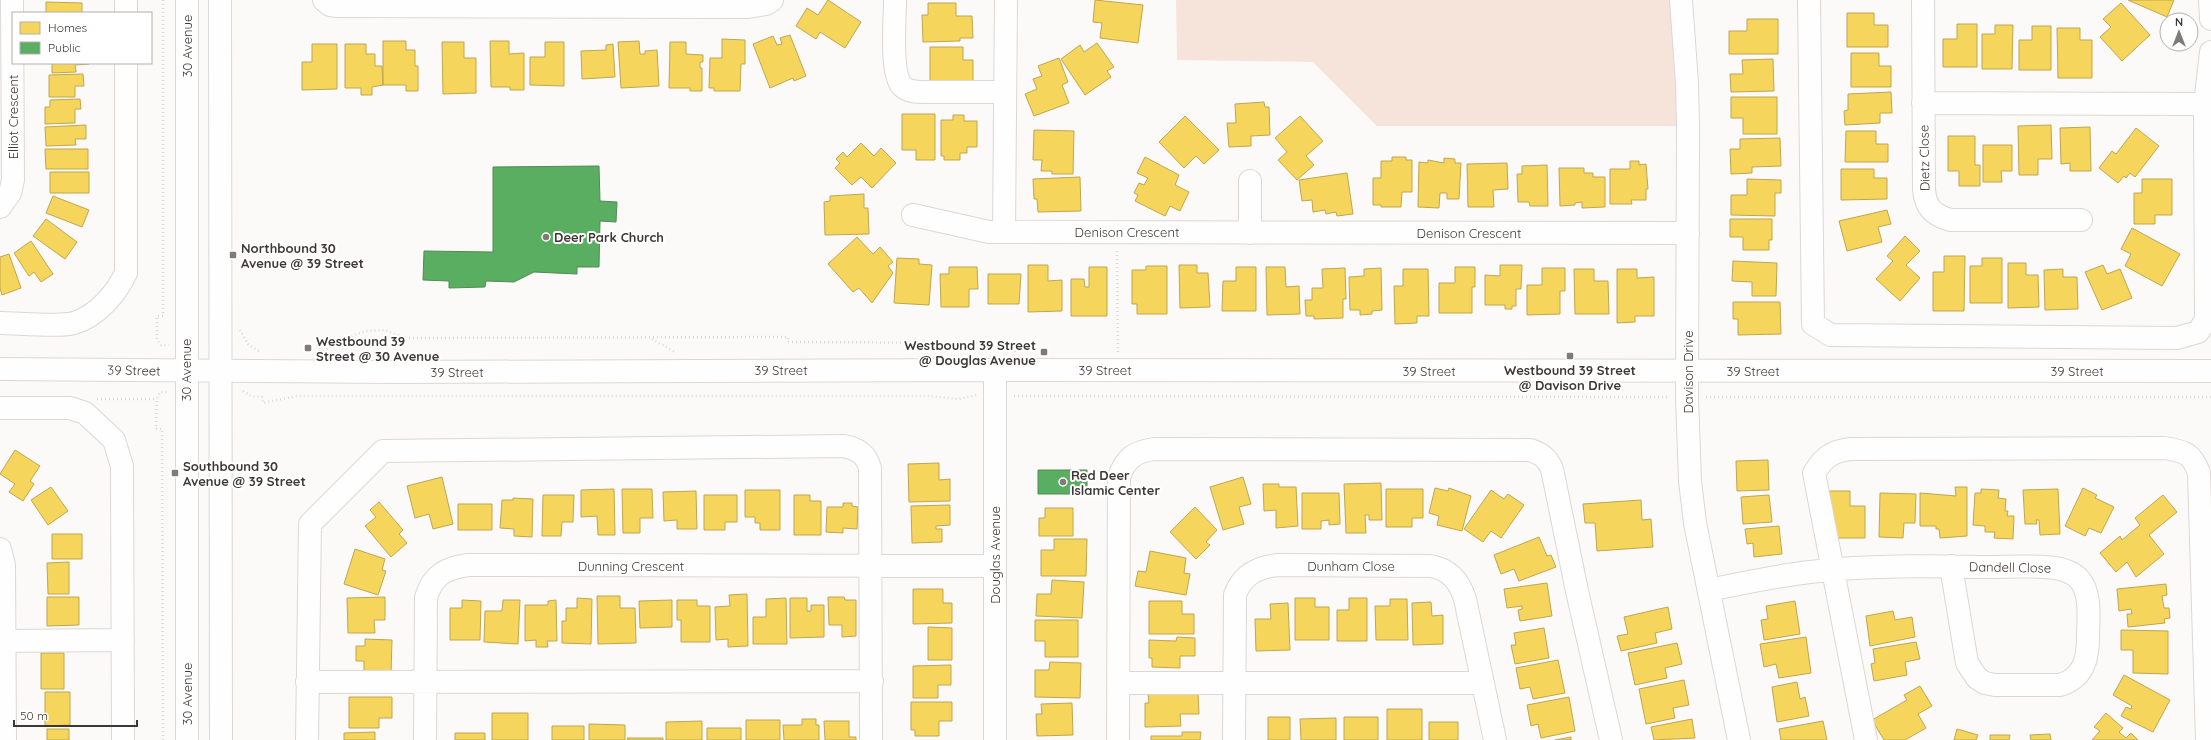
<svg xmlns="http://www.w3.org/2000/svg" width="2211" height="740" font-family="Quicksand,sans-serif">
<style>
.green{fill:#f6e4db}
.homes{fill:#f6d55c;stroke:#bfa650}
.public{fill:#5aae61;stroke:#528a54}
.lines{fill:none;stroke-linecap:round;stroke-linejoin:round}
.minor-casing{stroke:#dbd7d4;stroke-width:24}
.major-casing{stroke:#dbd7d4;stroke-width:24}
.path{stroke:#dcdad9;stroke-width:2.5;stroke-dasharray:1 3;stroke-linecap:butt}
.minor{stroke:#fffefe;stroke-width:22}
.major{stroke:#fffefe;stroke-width:22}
.poi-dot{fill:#807b79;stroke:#fff;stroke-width:1.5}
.labels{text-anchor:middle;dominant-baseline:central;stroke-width:4;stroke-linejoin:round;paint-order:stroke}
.street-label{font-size:13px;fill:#3e3734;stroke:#fff}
.poi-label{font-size:13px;font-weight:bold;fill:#3e3734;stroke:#fff;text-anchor:start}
</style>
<rect width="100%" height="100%" fill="#fcfaf8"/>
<!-- green -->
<path class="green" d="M1176,0H1681L1688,126H1377L1313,62L1177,60Z"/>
<!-- homes -->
<path class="homes" d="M828,0L861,22L845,48L820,32L816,39L796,26L807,8L818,15Z
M1095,0L1143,5L1138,43L1100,38L1102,23L1093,22Z
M2128,0H2174L2167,17Z
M46,2L82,3V13H46Z
M928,3H956V16H972L973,38H960V41L923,42L922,15H928Z
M2121,3L2150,35L2122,61L2100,37L2111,27L2103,19Z
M1847,13H1874V25H1888V47H1847Z
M1747,19H1778V54H1729V31H1747Z
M1957,24H1977V67H1943V39H1957Z
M1995,25H2013L2012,69H1982V34H1995Z
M2032,26H2051V70H2019V40H2032Z
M2057,28H2080V40H2092V78H2058Z
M790,35L806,76L794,81L793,78L770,88L753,44L773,36L777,45L782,44L780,38Z
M722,39L745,40V64H741L740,91H714V88H709L710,58H722Z
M383,41H406V50H415V66H418V91H406V85H383Z
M490,41H509V54L524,53V90H510V87H491Z
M639,41L640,54H645V51L657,50L659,86L621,88L618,42Z
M442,42H464V58H476V93L443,94Z
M545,42H564V86L530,85V57H545Z
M670,42H686V54L703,55V62H700V68H702V91H690V88H669Z
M1097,43L1114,67L1107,71L1111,77L1085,95L1061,59L1080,45L1084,52Z
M312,44H337V89L302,90V62H312Z
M345,44H366V54H375V66H382L383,85L372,87V95H361V88H345Z
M613,44L615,77L582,79L581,51L606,50V45Z
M930,47H963V60H973V83L930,84Z
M1851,53H1879V66H1891V87H1851Z
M1059,58L1068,82L1062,85L1069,103L1034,116L1025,94L1037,89L1033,79L1042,76L1038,66Z
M1773,59L1774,91L1731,92L1730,74H1743L1742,60Z
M52,63H89V64L75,65L76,72L52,73Z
M83,74L84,86H75V97H49V75Z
M1891,92L1892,113H1880V123L1845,125L1844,111L1848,110V94Z
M1731,97H1777V134H1743V118H1731Z
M80,99L81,109H75V123L45,124V107H50V100Z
M1264,102L1265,107H1269L1270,135L1251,136V146L1229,147L1227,123H1236L1235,104Z
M902,114H935V160H916V150H902Z
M953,115H964V121H977V147H967V153H960V160H944V156H941V120H953Z
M1185,116L1219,150L1204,164L1196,156L1184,168L1159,142Z
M1300,116L1323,141L1306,156L1314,165L1297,180L1278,160L1287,152L1275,138Z
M86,125V139H75L76,145L46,146L45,127Z
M2051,125L2052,159H2038V175H2019L2018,126Z
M2090,127L2091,171H2070V163L2061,164L2060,128Z
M2136,128L2159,146L2135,177L2130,173L2126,178L2124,176L2118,183L2099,168L2112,151L2116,154Z
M1034,130L1074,131L1073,174H1052V171H1041L1042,160H1033Z
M1846,131H1876V144H1888V162H1845Z
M1948,136H1975V165H1980V186H1959V171H1948Z
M1780,138L1781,166L1752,167V173L1731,174L1730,149H1740V139Z
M861,143L874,156L881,148L896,163L872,188L861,177L852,185L835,168L840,163L836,159L843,152L847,157Z
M1983,145H2012V171H2001L2002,182H1983Z
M45,149H88V169H46Z
M1145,157L1179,175L1175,185L1189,192L1180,211L1170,206L1165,216L1135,201L1138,195L1134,193L1139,183L1144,185L1148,178L1137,173Z
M1392,157H1406V160H1412V192H1402L1401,207H1381V205H1373V178H1381V161H1392Z
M1444,158L1455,159V163H1461L1459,199H1447V193H1440L1439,208L1418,207L1419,162L1428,163V160L1444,163Z
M1630,161H1639V165L1646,164L1648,189H1646V200H1631L1632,204H1610V169H1630Z
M1507,163L1508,189L1493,190L1494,207H1468L1467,164Z
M1547,165L1548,206H1530L1529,202H1518L1517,174H1522V166Z
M1559,168H1584V173H1593V177H1605V207L1582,208V202L1575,203V205L1560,206Z
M1841,169H1874V178H1887V199L1841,200Z
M50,172H89V193H50Z
M1347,173L1353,214L1337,216L1336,212L1326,214L1325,210L1313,212L1312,200L1302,201L1299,180Z
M1080,177L1081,211L1038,212L1037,199H1034L1033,179Z
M1747,179L1781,180V193H1775V216L1731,215V195H1747Z
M2142,179H2172V215H2155V224H2134V193H2142Z
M864,194V208H868L869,234L825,235L824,202L830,201V196Z
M53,196L89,210L82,227L46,213Z
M1887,210L1891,224L1878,227L1882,242L1847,251L1839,221Z
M46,219L77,242L65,259L33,236Z
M1730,219H1772V240H1769V250H1743V237H1730Z
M2132,228L2180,254L2162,286L2125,266L2131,254L2121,249Z
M1905,236L1920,251L1906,265L1920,278L1900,301L1876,279L1893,261L1887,256Z
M857,237L873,254L880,247L893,262L888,266L893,273L872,303L859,288L853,292L828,264Z
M31,241L53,274L41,282L34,272L29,276L14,253Z
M9,254L21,288L2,295L0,288V257Z
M1944,256H1965L1964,311H1933V272H1944Z
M897,258L919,259V264L932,265L929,305L894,303Z
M1982,258H2002V303H1970V266H1982Z
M1733,261L1777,263L1776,296H1752V282L1732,281Z
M2008,263H2026V275H2038L2039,307L2008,308Z
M1028,265H1048V281L1062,280V311L1028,312Z
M1179,265H1197V273H1208L1210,307L1180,308Z
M1500,265H1522L1521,289H1516V306H1512V309H1505V305H1485V275L1500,276Z
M2103,265L2107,274L2120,269L2132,298L2102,310L2085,272Z
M1146,266H1167V314H1137V304H1132V270H1146Z
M949,267H977L978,289H969V307H941L940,274H949Z
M1089,267H1107V316H1071V279H1084L1085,287H1089Z
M1236,267H1256V311H1222L1223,281H1236Z
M1266,267H1285L1286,287L1299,286L1300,314L1267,315Z
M1455,267H1475V287H1472V313H1439V283H1455Z
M1345,268L1346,299H1343V318L1314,319V316H1306L1305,300H1312V288H1323L1322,269Z
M1381,268L1382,310L1372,311V314L1360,315V310H1350L1349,277L1364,276V269Z
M1542,268H1565V291H1560V314L1527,315V285H1542Z
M1403,269H1428L1429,316H1417V323L1395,324L1394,286H1403Z
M1574,269H1594V281H1608L1609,314H1575Z
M1617,269H1637V278L1654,277V316H1635V322L1617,323Z
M2063,269V277H2077L2078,309L2045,310L2044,270Z
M988,274H1021L1019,304H988Z
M1733,302H1780L1781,334L1738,335V319H1733Z
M15,450L40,466L30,481L34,484L23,501L9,492L15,484L0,474Z
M1768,460L1769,490L1737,491L1736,461Z
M939,463V480L950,479V501L909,502L908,464Z
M442,477L453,524L433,529L429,514L415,518L407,486Z
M1243,477L1251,504L1239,507L1244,524L1223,530L1210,487Z
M1381,483L1382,520H1369V515H1365L1366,533H1346L1344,484Z
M1263,484H1279V487H1296L1298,526L1276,528V510L1264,511Z
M51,487L68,511L48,525L31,500Z
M1955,487H1967V536L1940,538L1939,529H1936V526H1920V493L1956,496Z
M1435,488L1448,491L1449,488L1471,496L1462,531L1437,525L1439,516L1429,513Z
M2083,488L2097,495L2095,498L2114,507L2101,533L2089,528L2085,536L2065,526Z
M614,489L615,535H598L597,516L581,517V490Z
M622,489H652L653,518H640V533H623Z
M1386,489H1423V518H1412V527H1386Z
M1981,489L1999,490L1998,498L2006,499L2005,511H2008L2007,516H2014L2013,539L1994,538L1995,532H1985V526L1973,525L1975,493H1981Z
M2058,489L2060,534L2040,535L2039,520H2036L2037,524H2025L2023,490Z
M745,490H780V530H760V523H755V517H745Z
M1491,490L1504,499L1508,494L1524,505L1501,538L1491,531L1483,542L1464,529Z
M696,491L697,529H677V520L664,521L663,492Z
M1829,491H1850V506H1865V538H1829Z
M1302,493H1339L1340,524L1329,525V520L1321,521V529H1302Z
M1880,493L1916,494L1915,523H1904L1903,538L1879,537Z
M543,495H574L573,522H562L561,536H542Z
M704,495H737V522H725V530H704Z
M794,495H810V501H821V535H794Z
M1769,495L1772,522L1743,524L1741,497Z
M2163,495L2177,512L2149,535L2164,554L2136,577L2127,562L2116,572L2100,553L2120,536L2122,540L2140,525L2135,518Z
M513,498L533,499L532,537L514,536V529L500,528L502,500H513Z
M1641,500L1642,520L1651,519L1653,547L1597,551L1595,523H1585L1583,504Z
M379,502L403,530L399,534L407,543L391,557L365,526L376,517L370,510Z
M843,503H852V506L858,507L857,529L843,528V533L826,532L827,507H843Z
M458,504H492V530H458Z
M950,505V525L936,526V529H942V542L912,543L911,506Z
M1195,507L1217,530L1206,542L1210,545L1196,559L1170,532Z
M1045,508H1073V536H1039V518H1045Z
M1779,526L1782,554L1754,557L1753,543L1747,544L1745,529Z
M52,534H82V559H52Z
M1539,537L1547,556L1551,555L1556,567L1519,581L1514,569L1501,574L1494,555Z
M1054,539H1087L1086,576H1041V550H1054Z
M355,549L385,559L382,570L386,571L378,595L344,584Z
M1150,551L1186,558L1184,573L1190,574L1186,595L1135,586L1138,571L1146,572Z
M69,562V594H48L47,563Z
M1052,580L1084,582L1082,618L1036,616L1037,594H1051Z
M1547,583L1552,616L1520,621L1518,610L1522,609V606L1507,608L1504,589Z
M2166,584L2167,595L2162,596L2164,608H2169L2170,618L2164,619L2165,623L2128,627L2127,614H2132L2131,609L2119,611L2117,589Z
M913,589H943V603H952V623L913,624Z
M747,594L748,646L728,647V639L716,640L715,607L730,606L729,595Z
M597,596H620V608H635L636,643L598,644Z
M47,597H79V625L47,626Z
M385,597V620H374L375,633H348L347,598Z
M828,597H844L845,600H856V636L842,637V625H829Z
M577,598L592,599L591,644L562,643V621H566V608H577Z
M786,598L787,644H753V617H766V599Z
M790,598H807V611H811V605H824V637L790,638Z
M1295,598H1315V607H1329V640H1295Z
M1349,598H1367V641H1337V610H1349Z
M1390,599H1407L1408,640H1376L1375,606H1390Z
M462,600L481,601L480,640H450V608H462Z
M503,600H520L518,644L484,642L485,611H502Z
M556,600L557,641H547L548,647H536V640L525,641V605H548V601Z
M672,600V627L640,628L639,601Z
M677,600H697V606H710V642H681V620H677Z
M1149,601H1182V614H1194V634H1149Z
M1795,601L1800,634L1764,640L1761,620L1768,619L1766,606Z
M1431,602L1432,616L1443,615V644L1413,645L1412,603Z
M1288,603L1290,650L1256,651L1255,619H1271L1270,604Z
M1668,607L1672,629L1655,633L1657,643L1621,651L1617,636L1628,634L1624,617Z
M1893,611L1895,620L1912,617L1915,637L1870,646L1866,616Z
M1035,620H1078V657H1045V641H1035Z
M928,627L952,628V660H928Z
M1544,628L1549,658L1515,664L1511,645H1516L1514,633Z
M2121,630L2168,631V674L2133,673V650H2121Z
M1177,637L1195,638V656H1180V668L1152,667V658H1149V640L1176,641Z
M1806,637L1811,673L1779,678L1776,664L1764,667L1760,644Z
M365,639L392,640L391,674L364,673V661H356V646H365Z
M1916,642L1920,659L1905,662L1907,675L1874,681L1871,664L1875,663L1873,649Z
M1677,643L1682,664L1665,668L1667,678L1635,685L1628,653Z
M41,653H64V689H41Z
M1558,660L1565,693L1533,699L1530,687L1520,689L1516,668Z
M1050,662L1081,663L1080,698L1035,697V670H1049Z
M951,665V685H938V698H913V666Z
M2124,675L2170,700L2153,732L2121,716L2126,707L2131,709L2132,706L2113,695Z
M1684,680L1689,705L1673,708L1675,718L1646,724L1639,689Z
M1797,682L1800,699L1805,697L1809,716L1777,722L1772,687Z
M1920,686L1932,706L1918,714L1926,728L1905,740H1884L1872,720L1907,700L1904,695Z
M1198,691L1199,714H1180L1181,726L1145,727V703H1149L1148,693Z
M45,692H70V725L45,726Z
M349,697H392V718H379V728H349Z
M1569,697L1575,731L1541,738L1538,724L1531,726L1527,705Z
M911,702H952V721H939V736H915V730H911Z
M1072,703L1073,735L1037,736L1036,714H1042L1041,704Z
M1387,709H1422V740H1387Z
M492,713H528V740H492Z
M2106,713L2123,728L2119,732L2126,738L2131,733L2138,740H2092L2100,731L2094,727Z
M1268,717H1290V740H1268Z
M1344,717H1378V740H1344Z
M1336,718V740H1301L1300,719Z
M802,719H816V725H819V740H784L783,725H802Z
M1692,719L1695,738L1654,740L1651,727Z
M746,720H780V740H746Z
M702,721V740H666V722Z
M824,721H849V737H856V740H825Z
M1823,721L1827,740H1781L1779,729Z
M1429,722H1458V740H1429Z
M589,724L625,725V740H589Z
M552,726H584V740H552Z
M707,728H741V740H707Z
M47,729H69V740H47Z
M1957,729L1978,735L1976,740H1954Z
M375,732V740H344V733Z
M1182,732H1201L1200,740H1151V736H1182Z
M455,733H485V740H455Z
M2050,734L2051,740H2031L2030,735Z
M1990,735H2010L2009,740H1990Z
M1571,737V740H1555Z
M627,738H663V740H628Z"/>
<!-- public -->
<path class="public" d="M599,166L600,201L617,202L616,222L600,221L599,267H577V274L534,272L514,282L486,281L485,287L449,288V281L423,280L424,251L493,252V167Z
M1038,470H1087V494H1038Z"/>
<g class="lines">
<defs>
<path id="minor" d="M126,0V13
M324,0L330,5L336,6L748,7L766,4L772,0
M895,0C895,19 890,73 902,86C907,91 915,92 922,92H1005
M1681,0L1687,83L1688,126L1687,397L1690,481L1695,523L1739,740
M1809,0L1813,324L1831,335L2177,338L2198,332L2206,320L2205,104L2211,52
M1923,0L1924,189C1925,207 1934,216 1951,220H2081
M2210,0L2211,19
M1923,103L2205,104
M0,207L10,193L13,180L12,0
M913,215L989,232L1688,233
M1004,232L1006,0
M1250,233V181
M0,323C16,323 62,327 74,323C97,316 116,294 126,273V63
M0,369L396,372L995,370L2211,371
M0,408H70L85,413L114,440L122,466L123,740
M0,549L4,565L5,740
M1709,590C1742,583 1776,576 1810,572C1867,565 1925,566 1982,567C2006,567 2031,565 2055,568C2063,569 2074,573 2079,579C2092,593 2088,621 2088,638C2088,660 2083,678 2060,685H1995L1985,683L1977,678L1967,663L1951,566
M0,641L123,640
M307,682L872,681
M1118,683H1483
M307,740L310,524L383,451L843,446C857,448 866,454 870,468L871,740
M425,740L426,598C432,576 445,568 468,565L995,566
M995,740V370
M1118,740L1119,477C1126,458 1134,452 1154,449L1530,450C1542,454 1547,458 1552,469L1577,591L1611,740
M1234,740L1235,595C1242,575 1257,567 1278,565L1430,566C1449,569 1459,580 1465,599L1495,740
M1866,740L1814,473C1824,457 1832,451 1851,449L2164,448C2184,451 2192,453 2199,473L2207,740"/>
<path id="major" d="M187,0V740
M220,0L221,740"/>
</defs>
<!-- minor casing -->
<use href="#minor" class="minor-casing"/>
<!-- major casing -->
<use href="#major" class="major-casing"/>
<!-- path -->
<path class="path" d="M163,0V316H157V340L161,345H169
M1117,251L1118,352
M240,330L248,344L259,351
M652,339L675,352
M323,351L356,334L366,331L385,330L407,338L788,337V342L1016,343L1015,352
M243,391L251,396L262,397L263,403L297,396H929L958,399L977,395
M1014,396L1669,397
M1706,397H2211
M97,399H157
M163,740L162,429H156L157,399L160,392H169"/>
<!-- minor -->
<use href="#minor" class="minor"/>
<!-- major -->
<use href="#major" class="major"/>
</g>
<!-- markers -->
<g class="poi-dot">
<circle cx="546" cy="237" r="4"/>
<rect x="229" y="251" width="8" height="8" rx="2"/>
<rect x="304" y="344" width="8" height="8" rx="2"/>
<rect x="1040" y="348" width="8" height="8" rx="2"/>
<rect x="1566" y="352" width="8" height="8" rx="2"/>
<rect x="171" y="469" width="8" height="8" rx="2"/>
<circle cx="1063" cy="482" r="4"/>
</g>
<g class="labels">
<!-- street labels -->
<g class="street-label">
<text transform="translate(187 46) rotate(-90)">30 Avenue</text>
<text transform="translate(13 117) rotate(-90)">Elliot Crescent</text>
<text transform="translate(1924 158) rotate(-91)">Dietz Close</text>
<text x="1127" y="232">Denison Crescent</text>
<text x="1469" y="233">Denison Crescent</text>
<text transform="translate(134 370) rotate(1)">39 Street</text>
<text transform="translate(186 370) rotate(-90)">30 Avenue</text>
<text x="781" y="370">39 Street</text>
<text x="1105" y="370">39 Street</text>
<text x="1429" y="371">39 Street</text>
<text x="1753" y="371">39 Street</text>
<text x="2077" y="371">39 Street</text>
<text x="457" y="372">39 Street</text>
<text transform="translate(1688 372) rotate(-90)">Davison Drive</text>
<text transform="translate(995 555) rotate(-90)">Douglas Avenue</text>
<text x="631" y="566">Dunning Crescent</text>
<text x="1351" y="566">Dunham Close</text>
<text transform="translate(2010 567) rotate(1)">Dandell Close</text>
<text transform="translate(187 694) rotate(-90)">30 Avenue</text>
</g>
<!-- poi labels -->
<g class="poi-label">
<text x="554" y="237">Deer Park Church</text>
<text x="241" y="248">Northbound 30<tspan x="241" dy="15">Avenue @ 39 Street</tspan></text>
<text x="316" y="341">Westbound 39<tspan x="316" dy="15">Street @ 30 Avenue</tspan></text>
<text x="1036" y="345" text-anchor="end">Westbound 39 Street<tspan x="1036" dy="15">@ Douglas Avenue</tspan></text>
<text x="1570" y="370" text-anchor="middle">Westbound 39 Street<tspan x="1570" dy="15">@ Davison Drive</tspan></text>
<text x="183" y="466">Southbound 30<tspan x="183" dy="15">Avenue @ 39 Street</tspan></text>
<text x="1071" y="475">Red Deer<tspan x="1071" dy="15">Islamic Center</tspan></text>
</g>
</g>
<!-- legend -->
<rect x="12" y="12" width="140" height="52" fill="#ffffff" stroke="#b2afae"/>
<rect x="20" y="22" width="20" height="12" fill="#f6d55c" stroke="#b2afae"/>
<text x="48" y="32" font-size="12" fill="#3e3734">Homes</text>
<rect x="20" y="42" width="20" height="12" fill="#5aae61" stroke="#b2afae"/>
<text x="48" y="52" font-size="12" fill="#3e3734">Public</text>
<!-- north arrow -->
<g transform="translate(2179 32)"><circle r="19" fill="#ffffff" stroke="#b2afae"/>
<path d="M0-3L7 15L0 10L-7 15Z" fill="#807b79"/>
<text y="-6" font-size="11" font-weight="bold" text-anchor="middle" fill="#3e3734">N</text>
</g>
<!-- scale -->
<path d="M14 720v6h123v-6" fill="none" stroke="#3e3734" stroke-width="2"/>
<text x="20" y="720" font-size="12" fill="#3e3734" stroke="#ffffff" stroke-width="3" paint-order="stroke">50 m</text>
</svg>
